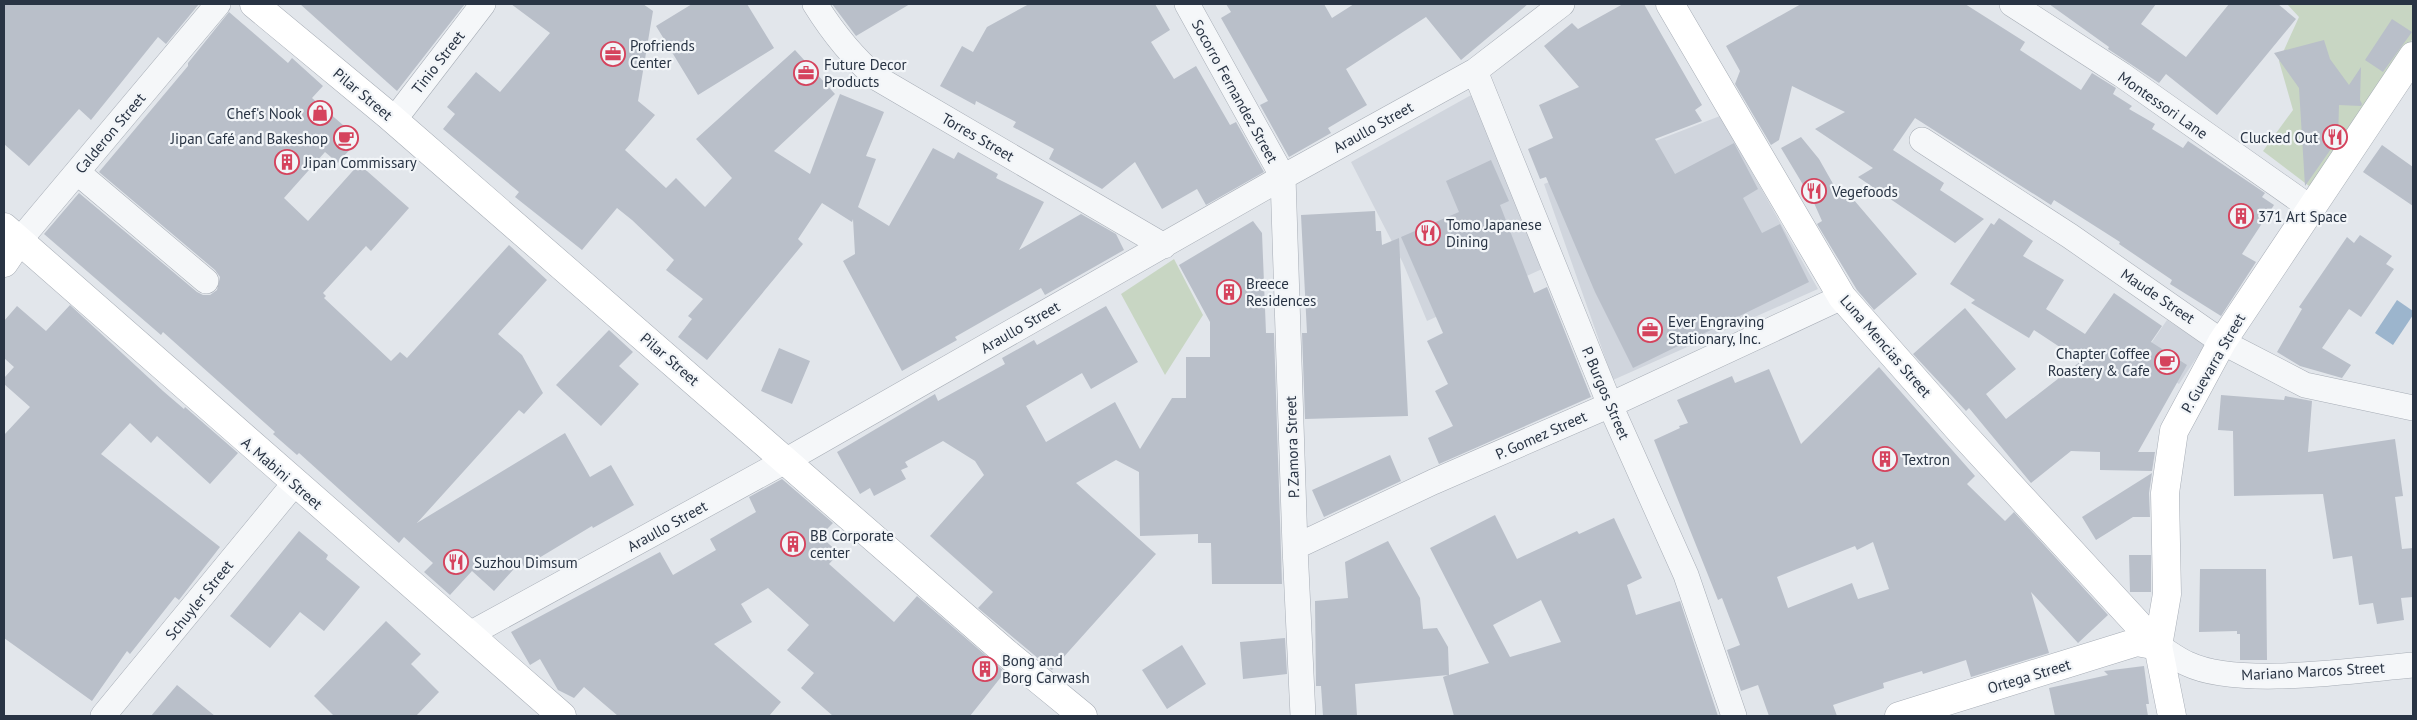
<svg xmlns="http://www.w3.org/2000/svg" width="2417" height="720" font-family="'PT Sans',sans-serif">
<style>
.built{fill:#d0d5dd}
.green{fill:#c8d6c3}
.water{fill:#9cb5cd}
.building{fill:#b9bfc9;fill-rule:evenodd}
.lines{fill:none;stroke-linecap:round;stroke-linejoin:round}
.street-casing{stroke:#a7adb6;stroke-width:26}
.secondary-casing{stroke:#a7adb6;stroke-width:29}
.street{stroke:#f5f7f9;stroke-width:25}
.secondary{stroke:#fff;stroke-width:28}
.labels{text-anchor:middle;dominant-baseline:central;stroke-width:4.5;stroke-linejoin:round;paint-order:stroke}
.poi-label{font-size:15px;fill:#293444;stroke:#f2f5f8;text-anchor:start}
.street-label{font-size:15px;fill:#293444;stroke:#f2f5f8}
</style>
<rect width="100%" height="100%" fill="#e2e6eb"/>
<!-- built -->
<path class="built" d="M1473,94L1542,269L1427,321L1403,263L1351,162Z
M1720,116L1818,289L1613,380L1544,184Z
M2167,320L2205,345L2179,384L2141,358Z"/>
<!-- green -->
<path class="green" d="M2287,4H2413V38L2313,189L2263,151L2293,110L2279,61L2299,17Z
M1174,259L1203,315L1165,375L1121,294Z"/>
<!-- water -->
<path class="water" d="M2397,300L2413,311V315L2393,345L2375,333Z"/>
<!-- building -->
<path class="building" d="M4,4H199L166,44L158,37L91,120L79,109L29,166L4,144Z
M300,4H465L397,91Z
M511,4H643L653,11L638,101L655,115L625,150L666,188L676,178L705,207L732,178L696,139L795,50L835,94L774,151L810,174L840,94L884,112L866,156L876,159L858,207L889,226L933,148L954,159L958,152L998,174L996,178L1044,202L1019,250L1081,214L1116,234L1124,250L1045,295L1041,288L955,337L957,340L902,371L843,261L855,254L853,219L852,222L822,203L798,239L803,244L707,360L678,337L692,319L688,316L703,299L666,270L674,260L632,220L617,208L582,250L515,197L519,192L443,129L455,114L447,107L476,72L500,92L550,33Z
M692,4H747L774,48L698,95L656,26Z
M832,4H910L856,36Z
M1029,4H1155L1170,30L1151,42L1174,79L1196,66L1230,125L1236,122L1264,172L1206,205L1197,189L1162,209L1135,162L1102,189L1049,159L1054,149L1013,127L1016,122L976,101L975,105L940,86L962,46L973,52L987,27Z
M1226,4H1324L1332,18L1354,4H1528L1461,60L1426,17L1346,69L1367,105L1328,128L1331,133L1289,157L1260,105L1268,101L1221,18L1231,12Z
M1623,4H1644L1702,105L1695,110L1702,121L1655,139L1675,174L1734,143L1758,189L1743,198L1762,233L1780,224L1809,282L1633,368L1595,292L1546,177L1540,179L1528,149L1553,138L1539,105L1579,87L1544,46L1572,23L1578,29Z
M1801,4H1965L2025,42L2020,50L2081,90L2092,73L2116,88L2113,94L2132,106L2129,109L2155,124L2152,129L2183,148L2188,141L2265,193L2262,197L2274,205L2242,254L2256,262L2221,316L2170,284L2172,280L2119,244L2120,242L2054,200L2051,205L1915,118L1893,150L1944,183L1940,190L1984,219L1955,243L1858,177L1873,168L1815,129L1845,112L1792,86L1779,140L1771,145L1735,84L1740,71L1726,46Z
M2049,4H2156L2141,24L2186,57L2229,4H2278L2296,19L2217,115L2166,74L2159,83L2108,49L2109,47Z
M229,12L288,63L292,58L323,86L312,98L359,139L338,163L325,152L284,198L308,221L359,164L409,208L371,251L366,246L323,293L326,296L324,298L391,361L400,352L407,358L509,245L547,280L498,334L522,355L543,393L524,414L519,410L417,523L565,433L590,477L611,465L634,505L593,528L592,526L524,567L521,561L494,591L472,571L450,595L424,572L433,563L404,537L399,543L299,453L297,455L273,434L275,432L163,332L161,335L44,234L79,193L197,292L203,295H210L217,290L220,277L215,270L99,172L188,66V63Z
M2392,19L2412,32L2383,72L2365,60Z
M2324,40L2330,59L2349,85L2361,67L2360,100L2362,104L2361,106L2339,105L2338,139L2305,186L2299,88L2274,53Z
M1801,137L1819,159L1836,189L1842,186L1917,274L1874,310L1857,290L1817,224L1822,221L1814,203L1781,148Z
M2382,145L2413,167V206L2363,172Z
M1491,160L1509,201L1500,205L1534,293L1547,287L1591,397L1439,464L1428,438L1453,426L1435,391L1448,384L1427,341L1443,333L1401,237L1459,212L1446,181Z
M1375,211L1376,231H1381L1382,245L1399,238L1408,416L1305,419L1302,333H1307L1301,215Z
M1999,218L2033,241L2023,256L2064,280L2046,309L2085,334L2114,293L2162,326L2151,342L2187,365L2138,452H2155L2152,471L2100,470V452L2071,451L2031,483L1969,408L1966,411L1913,354L1965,308L2016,369L1986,394L2006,419L2081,361L2034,330L2029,338L1971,303L1975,300L1950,284L1991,223L1994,225Z
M1253,221L1262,233L1266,333H1274L1282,584H1212L1211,543H1198V534L1140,536L1139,472L1116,460L1076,483L1156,554L1052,670L978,608L993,592L930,536L984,475L975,461L943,441L905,462L908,467L901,470L906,479L874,496L870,488L860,494L837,452L935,394L938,401L1005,364L1002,358L1034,340L1037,345L1106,306L1138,362L1091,389L1082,373L1026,406L1046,442L1115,402L1140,449L1172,398H1186V357H1210V322L1179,265Z
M2360,235L2392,256L2386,264L2394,269L2361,317L2349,309L2322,348L2351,365L2342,378L2300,366L2277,352L2302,309L2299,307L2347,237L2354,243Z
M70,305L163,391L184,409L185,407L238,453L210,484L157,436L151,443L130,423L101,454L220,547L179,600L175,597L130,654L127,651L92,701L4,638V435L30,407L4,384V378L14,367L4,358V321L17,306L46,331Z
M609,330L633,352L619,366L639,384L601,426L556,385Z
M779,348L810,361L792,404L761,391Z
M1879,367L1975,476L1967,484L2005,521L2014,512L2108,615L2078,643L2031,592L2049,653L1971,677L1966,660L1923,674L1922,671L1883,683L1884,688L1833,705L1837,716H1769L1758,685L1741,691L1727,650L1740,645L1722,598L1718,600L1654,440L1680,428L1679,426L1688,423L1677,400L1732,376L1735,383L1769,369L1801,444ZM1873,542L1889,589L1858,599L1852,583L1788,608L1777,577L1855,546L1857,550Z
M2221,395L2284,400L2285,396L2312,401L2308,452L2395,439L2403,496L2395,497L2402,549L2413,548V597L2401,598L2404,620L2377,624L2373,603L2359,605L2352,556L2333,559L2323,494L2234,496L2233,431L2218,430Z
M1390,455L1401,481L1324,517L1312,490Z
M2152,473L2149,493L2150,517H2133L2096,540L2082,517Z
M782,479L833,523L820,536L839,553L829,564L894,622L917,596L1005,672L970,716H833L801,688L814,673L787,650L809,625L768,588L741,604L752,622L714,644L781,702L769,716H618L584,687L574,698L558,690L540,659L530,665L511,632L660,552L673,575L716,550L710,539L756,512L749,497Z
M1495,515L1517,559L1577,531L1579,534L1614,518L1642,578L1627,585L1636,615L1680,601L1718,716H1454L1443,677L1448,675L1355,684L1357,716H1323L1321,686H1316L1315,601L1348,598L1345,562L1388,541L1420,598L1423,629L1437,628L1448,647L1449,675L1489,663L1430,548ZM1541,600L1561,642L1510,657L1493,625Z
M299,531L328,555L326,559L360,587L324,631L300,612L270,648L230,616Z
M2129,555H2151V592H2130Z
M2200,569H2266L2267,660H2240V634H2237V631L2199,632Z
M386,621L421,654L411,664L439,692L416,716H334L314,696Z
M1285,638L1287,674L1243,679L1240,642Z
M1182,645L1206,684L1167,709L1142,670Z
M2144,666L2149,704H2146L2148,716H2055L2049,688L2108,675L2104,671Z
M177,685L215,716H151Z"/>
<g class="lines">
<defs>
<path id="street" d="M815,4C833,33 851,56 877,78L1164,246
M1187,4L1283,177L1295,547L1303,716
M2012,4L2122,75L2312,209
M1475,71L1610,405L1686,575L1734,716
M394,120L483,4
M1922,140L2070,236L2222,342L2305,385L2413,408
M77,172L206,281
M19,241L218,4
M1295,547L1433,482L1610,405L1842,297
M468,635L787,460L1283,177L1475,71L1562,4
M2158,646C2168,652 2178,660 2188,664C2239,688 2355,670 2413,665
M103,716L294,484"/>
<path id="secondary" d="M254,4L388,115L1005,652L1083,716
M1670,4L1842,297L1961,432L2158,646
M4,227L562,716
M4,263L19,241
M1899,716L2137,642L2158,646
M2172,716L2158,646L2167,594L2165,493L2174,431L2222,342L2413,56"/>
</defs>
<!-- street casing -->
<use href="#street" class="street-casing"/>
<!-- secondary casing -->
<use href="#secondary" class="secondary-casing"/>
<!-- street -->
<use href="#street" class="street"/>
<!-- secondary -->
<use href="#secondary" class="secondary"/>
</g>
<!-- icons -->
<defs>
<symbol id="office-ring" viewBox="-11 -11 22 22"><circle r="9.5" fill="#f2f5f8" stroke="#d5435d" stroke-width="1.5"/><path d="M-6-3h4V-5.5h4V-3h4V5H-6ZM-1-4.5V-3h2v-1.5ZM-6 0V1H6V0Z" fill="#d5435d"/></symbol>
<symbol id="shop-ring" viewBox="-11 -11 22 22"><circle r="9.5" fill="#f2f5f8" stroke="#d5435d" stroke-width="1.5"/><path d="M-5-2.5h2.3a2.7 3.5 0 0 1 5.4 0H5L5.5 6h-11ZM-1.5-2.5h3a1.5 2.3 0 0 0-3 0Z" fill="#d5435d"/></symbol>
<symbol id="restaurant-ring" viewBox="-11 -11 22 22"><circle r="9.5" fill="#f2f5f8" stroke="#d5435d" stroke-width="1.5"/><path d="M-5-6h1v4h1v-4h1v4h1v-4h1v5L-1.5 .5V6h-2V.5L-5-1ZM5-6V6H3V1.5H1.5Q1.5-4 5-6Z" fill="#d5435d"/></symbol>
<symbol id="cafe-ring" viewBox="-11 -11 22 22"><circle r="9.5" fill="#f2f5f8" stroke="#d5435d" stroke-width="1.5"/><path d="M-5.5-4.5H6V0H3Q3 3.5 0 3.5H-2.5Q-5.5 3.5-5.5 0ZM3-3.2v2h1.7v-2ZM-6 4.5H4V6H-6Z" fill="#d5435d"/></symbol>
<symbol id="building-ring" viewBox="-11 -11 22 22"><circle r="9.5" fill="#f2f5f8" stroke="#d5435d" stroke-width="1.5"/><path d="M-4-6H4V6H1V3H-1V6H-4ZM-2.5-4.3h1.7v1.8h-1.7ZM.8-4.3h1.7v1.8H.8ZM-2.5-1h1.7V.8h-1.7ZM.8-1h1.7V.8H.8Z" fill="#d5435d"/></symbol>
</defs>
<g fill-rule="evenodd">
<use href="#office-ring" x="599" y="40" width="28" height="28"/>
<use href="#office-ring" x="792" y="59" width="28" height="28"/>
<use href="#shop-ring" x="306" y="99" width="28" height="28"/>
<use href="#restaurant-ring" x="2321" y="123" width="28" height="28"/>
<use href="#cafe-ring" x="332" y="124" width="28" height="28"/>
<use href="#building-ring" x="273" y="148" width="28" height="28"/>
<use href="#restaurant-ring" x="1800" y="177" width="28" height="28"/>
<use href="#building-ring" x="2227" y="202" width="28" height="28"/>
<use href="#restaurant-ring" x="1414" y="219" width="28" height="28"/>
<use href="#building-ring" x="1215" y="278" width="28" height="28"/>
<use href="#office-ring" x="1636" y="316" width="28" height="28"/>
<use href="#cafe-ring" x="2153" y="348" width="28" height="28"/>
<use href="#building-ring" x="1871" y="445" width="28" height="28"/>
<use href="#building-ring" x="779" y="530" width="28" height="28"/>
<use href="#restaurant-ring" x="442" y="548" width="28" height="28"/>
<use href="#building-ring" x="971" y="655" width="28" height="28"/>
</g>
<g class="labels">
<!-- poi labels -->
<g class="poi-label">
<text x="630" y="45">Profriends<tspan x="630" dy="17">Center</tspan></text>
<text x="824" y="64">Future Decor<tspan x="824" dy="17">Products</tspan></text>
<text x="302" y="113" text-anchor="end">Chef's Nook</text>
<text x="2318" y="137" text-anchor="end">Clucked Out</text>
<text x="328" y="138" text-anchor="end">Jipan Café and Bakeshop</text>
<text x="304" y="162">Jipan Commissary</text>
<text x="1832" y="191">Vegefoods</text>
<text x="2258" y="216">371 Art Space</text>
<text x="1446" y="224">Tomo Japanese<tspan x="1446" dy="17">Dining</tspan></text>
<text x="1246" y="283">Breece<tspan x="1246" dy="17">Residences</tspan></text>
<text x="1668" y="321">Ever Engraving<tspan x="1668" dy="17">Stationary, Inc.</tspan></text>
<text x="2150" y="353" text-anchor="end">Chapter Coffee<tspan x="2150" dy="17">Roastery &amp; Cafe</tspan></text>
<text x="1902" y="459">Textron</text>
<text x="810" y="535">BB Corporate<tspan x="810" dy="17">center</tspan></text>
<text x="474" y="562">Suzhou Dimsum</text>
<text x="1002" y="660">Bong and<tspan x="1002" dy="17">Borg Carwash</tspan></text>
</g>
<!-- street labels -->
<g class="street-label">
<text transform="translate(438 62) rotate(-52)">Tinio Street</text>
<text transform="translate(1235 91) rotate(61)">Socorro Fernandez Street</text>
<text transform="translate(363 94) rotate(40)">Pilar Street</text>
<text transform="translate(2163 105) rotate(35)">Montessori Lane</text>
<text transform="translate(1373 127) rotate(-29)">Araullo Street</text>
<text transform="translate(110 133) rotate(-50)">Calderon Street</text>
<text transform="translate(978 137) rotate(30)">Torres Street</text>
<text transform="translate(2158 296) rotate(34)">Maude Street</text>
<text transform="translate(1020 327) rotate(-30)">Araullo Street</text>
<text transform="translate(1886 346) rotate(49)">Luna Mencias Street</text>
<text transform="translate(670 359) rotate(41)">Pilar Street</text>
<text transform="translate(2213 363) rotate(-60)">P. Guevarra Street</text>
<text transform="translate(1606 393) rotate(67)">P. Burgos Street</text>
<text transform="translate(1541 435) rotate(-24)">P. Gomez Street</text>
<text transform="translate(1292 447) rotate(-92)">P. Zamora Street</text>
<text transform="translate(282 473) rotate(41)">A. Mabini Street</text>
<text transform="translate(667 526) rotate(-29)">Araullo Street</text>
<text transform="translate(199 600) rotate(-51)">Schuyler Street</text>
<text transform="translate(2313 671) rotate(-3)">Mariano Marcos Street</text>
<text transform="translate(2029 676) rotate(-17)">Ortega Street</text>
</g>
</g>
<!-- border -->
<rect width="2417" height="720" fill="none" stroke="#293444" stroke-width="10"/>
</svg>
